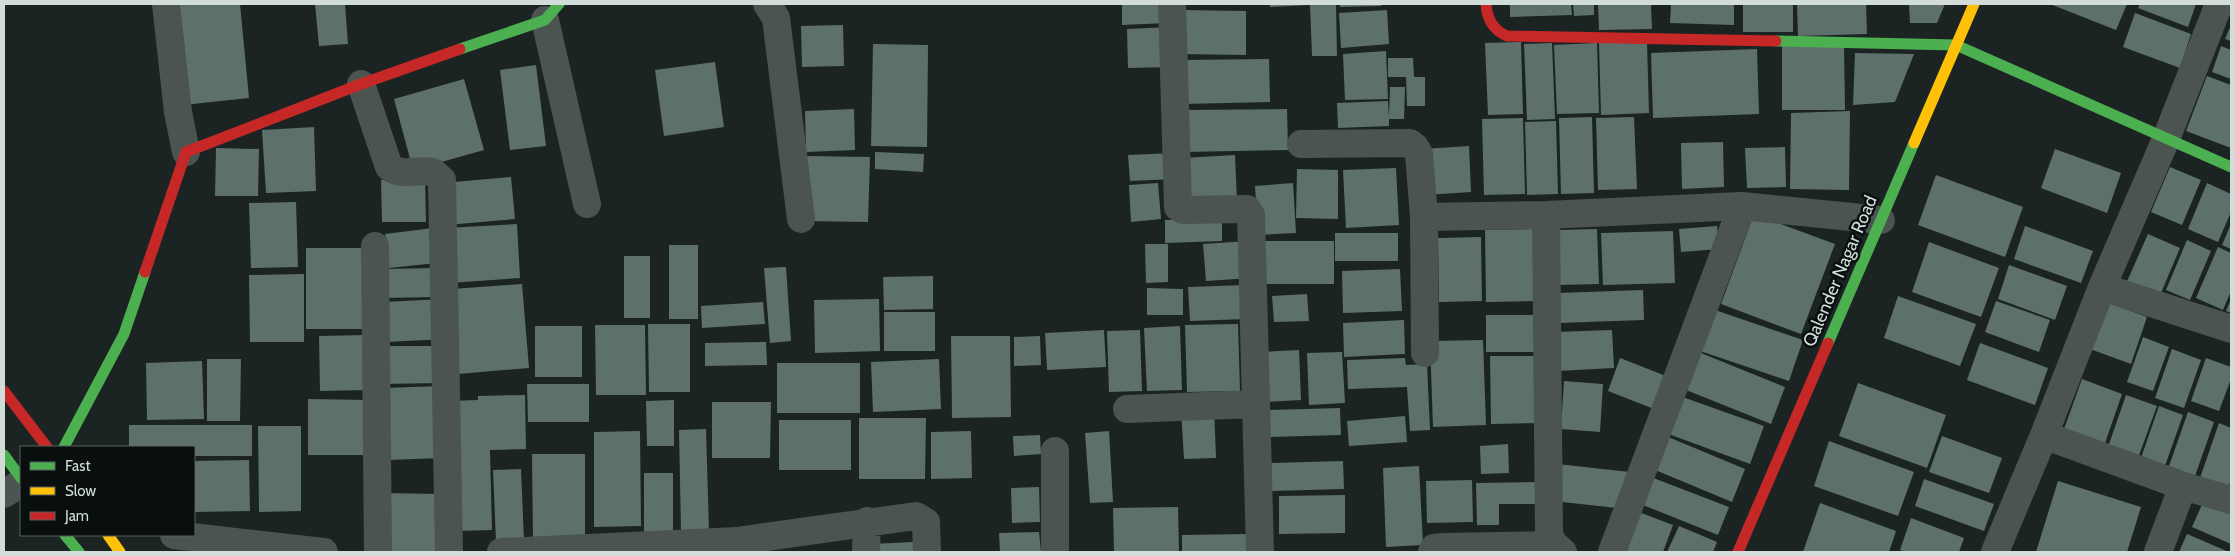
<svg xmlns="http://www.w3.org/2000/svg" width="2235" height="556" font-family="Cabin,sans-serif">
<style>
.building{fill:#5e706c}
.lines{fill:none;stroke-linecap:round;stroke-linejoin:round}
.street{stroke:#4c5452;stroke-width:28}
.fast{stroke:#4caf50;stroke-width:11}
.slow{stroke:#ffc107;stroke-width:11}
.jam{stroke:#c62828;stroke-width:11}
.labels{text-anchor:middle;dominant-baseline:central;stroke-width:5;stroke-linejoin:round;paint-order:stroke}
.street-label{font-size:18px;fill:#d2ddda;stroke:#080f0e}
</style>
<rect width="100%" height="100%" fill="#1b2422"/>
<!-- building -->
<path class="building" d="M173,4H240L249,98L183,105Z
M315,4H345L348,44L319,46Z
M1122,4H1166L1167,23L1122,25Z
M1270,4H1336L1337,56H1312L1310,5L1270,7Z
M1340,4H1381V6L1340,7Z
M1510,4H1571L1572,15L1510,17Z
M1573,4H1594V15L1574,16Z
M1598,4H1651L1652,29L1599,30Z
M1671,4H1734V25L1670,23Z
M1743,4H1793V32H1743Z
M1797,4H1866L1867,34L1798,36Z
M1909,4H1945L1937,23H1910Z
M2050,4H2127L2116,30Z
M2140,4H2196L2188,27L2138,8Z
M1181,10L1246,11V55L1181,54Z
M1387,10L1389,44L1341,48L1339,13Z
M2135,13L2191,34L2180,68L2123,47Z
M843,25L844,66L802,67L801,26Z
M2231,25V41L2225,39Z
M1171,27V67L1128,68L1127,29Z
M1521,42L1523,114L1488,115L1485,43Z
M1647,42L1649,113L1601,115L1599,43Z
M1552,43L1555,119L1527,120L1524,44Z
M1597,43L1599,113L1557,114L1554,45Z
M873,44L928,45L927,147L871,146Z
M1782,45H1844L1845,110H1782Z
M2221,46L2231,50V79L2212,72Z
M1757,49L1759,114L1653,118L1651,53Z
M1386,51L1388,99L1345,100L1343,54Z
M1855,53L1914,54L1895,102L1853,105Z
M1388,58H1413L1414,77H1425V106H1407L1406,77H1388Z
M1269,59L1270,102L1183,104L1182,60Z
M715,62L724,127L664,136L655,70Z
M536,65L546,146L510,150L500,70Z
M2207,76L2231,85V148L2186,131Z
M464,79L484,150L413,170L394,99Z
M1390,87H1405L1404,119H1389V126L1338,128L1337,103L1388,101L1389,117Z
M854,109L855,150L806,152L805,111Z
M1287,109L1288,150L1184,152L1183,110Z
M1850,111L1849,190L1790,189L1791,113Z
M1592,117L1594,193L1561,194L1559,118Z
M1634,117L1637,189L1598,190L1596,118Z
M1523,118L1525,194L1484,195L1482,119Z
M1556,121L1558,194L1527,195L1525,122Z
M314,127L316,191L266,193L262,130Z
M1723,142L1724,187L1682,189L1681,143Z
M1469,146L1471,192L1426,195L1423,149Z
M1785,147L1786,187L1747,188L1745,148Z
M216,148L259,149L258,196H215Z
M2055,149L2121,173L2107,213L2041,188Z
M875,152L924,154L923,172L875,169Z
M1174,153L1175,179L1130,181L1128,155Z
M1235,155L1237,201L1186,204L1183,158Z
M807,156L870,157L868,222L805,221Z
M2170,167L2201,180L2182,225L2151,212Z
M1396,168L1399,225L1346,228L1343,170Z
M1297,169L1338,170V219L1296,218Z
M1936,175L2023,207L2005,257L1918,225Z
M511,177L515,219L447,225L443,183Z
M425,179L426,222H382L381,180Z
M1158,183L1161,219L1131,222L1129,185Z
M1293,183L1296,233L1258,235L1255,186Z
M2207,183L2231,194V212L2218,242L2188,229Z
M296,202L298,267L251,268L249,203Z
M1754,214L1835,244L1801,334L1721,304Z
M1222,218V241L1165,243V220Z
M517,224L520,278L450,283L446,228Z
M2231,224V249L2222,245Z
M1717,226L1719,249L1681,252L1679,229Z
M2025,226L2093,251L2081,283L2014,259Z
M433,228L437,263L389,268L385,234Z
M1534,229L1536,301L1486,302L1485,230Z
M1597,229L1599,284L1559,285L1557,230Z
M1673,231L1675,283L1603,285L1601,233Z
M1335,233H1398V261H1335Z
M2148,234L2180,248L2158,300L2125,286Z
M1481,237L1482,301L1439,302L1438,238Z
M2187,240L2211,251L2190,300L2166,290Z
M1248,241L1251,278L1206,281L1203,244Z
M1257,241H1334V284H1257Z
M1929,242L1999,268L1981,317L1912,292Z
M1145,244H1168V282L1146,283Z
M669,245H698V319H669Z
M2218,247L2231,253V291L2223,310L2196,298Z
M306,248H368L367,329H306Z
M624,256H650V318H624Z
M2009,265L2067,286L2055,320L1998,299Z
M786,267L791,341L770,343L764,268Z
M437,268V297L382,298V269Z
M1400,269L1402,311L1343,313L1342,271Z
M304,274V342H250L249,275Z
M933,276V309L884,310L883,277Z
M522,284L529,368L458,374L452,289Z
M1245,285L1246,319L1190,321L1188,287Z
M1147,288L1183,289V315H1147Z
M1643,290L1644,320L1558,323L1557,293Z
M1307,294L1309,321L1274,322L1272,296Z
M1898,296L1976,324L1960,366L1884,338Z
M444,299L446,339L385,342L383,302Z
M879,299L880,351L815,353L814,300Z
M2231,299V313L2226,311Z
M1996,301L2050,320L2039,352L1985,332Z
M763,302L765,324L702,328L701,306Z
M2107,302L2147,317L2131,364L2090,349Z
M1715,310L1803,340L1789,381L1700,351Z
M884,312H935V351H884Z
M1486,315H1544L1545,352H1486Z
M1404,320L1405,354L1344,357L1343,323Z
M648,324H690V392H649Z
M1238,324L1240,391L1187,392L1185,325Z
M595,325H645L646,395H596Z
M535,326H582V377H535Z
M1180,326L1182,390L1147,391L1144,328Z
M1104,330L1106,367L1047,370L1045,333Z
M1140,330L1142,391L1109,392L1107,331Z
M1612,330L1614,368L1557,371L1555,332Z
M366,335L367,390L320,391L319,336Z
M951,336H1010L1011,417L952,418Z
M1040,336L1041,365L1014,366V337Z
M2143,337L2169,347L2153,391L2127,382Z
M1483,340L1486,425L1433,427L1430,341Z
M766,342L767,365L705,366V343Z
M1980,343L2048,368L2035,405L1967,380Z
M380,346H441L442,383L380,384Z
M2172,349L2201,360L2184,408L2155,398Z
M1299,350L1301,400L1265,402L1263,352Z
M1696,351L1785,387L1771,424L1681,388Z
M1342,352L1345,403L1309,405L1307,353Z
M1490,356H1540L1541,423L1491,424Z
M1405,358L1406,365L1427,364L1430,430L1410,431L1407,387L1348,389L1347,360Z
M1620,358L1666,376L1654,409L1608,391Z
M2206,358L2231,367V379L2219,411L2191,401Z
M207,359H241L240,421H207Z
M939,359L941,409L873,412L871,362Z
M202,361L204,419L147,420L146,363Z
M777,363H860V413H777Z
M2082,379L2122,394L2104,446L2063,432Z
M1564,381L1603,384L1600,432L1561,429Z
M1858,383L1946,415L1927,468L1839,436Z
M527,384H589V422H528Z
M443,386L445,458L386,460L383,388Z
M525,395L526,449L490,450L492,530L454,531L450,401L478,400V396Z
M1677,395L1764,426L1750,464L1663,432Z
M2126,395L2157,406L2138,458L2108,447Z
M308,399L369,400L368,455H308Z
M674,400V446H647L646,401Z
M712,402H771L770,458H712Z
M2159,406L2183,415L2165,466L2141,458Z
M1214,408L1216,458L1184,459L1181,410Z
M1340,408L1341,435L1270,437L1269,410Z
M2188,412L2214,422L2195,476L2169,466Z
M1405,416L1407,442L1349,446L1347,421Z
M859,418H926L925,479H859Z
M779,420H851V470H779Z
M2219,423L2231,428V480L2228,488L2200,478Z
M129,425H252V456H194V447H129Z
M258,426H301V511L259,512Z
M706,429L709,531H681L679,430Z
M640,431L641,526L594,527V432Z
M971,431L972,478L931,479V432Z
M1109,431L1113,502L1090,503L1085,433Z
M1661,434L1745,469L1732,502L1648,467Z
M1040,435L1041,454L1014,456L1013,436Z
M1942,436L2002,458L1989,493L1929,472Z
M1829,441L1914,472L1898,516L1814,486Z
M1508,444L1509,473L1481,474L1480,446Z
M532,454H585V540H533Z
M249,460L250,511L194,512V461Z
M1343,461L1344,489L1272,491L1271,463Z
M1557,464L1630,472L1626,509L1553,501Z
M1419,466L1423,545L1386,547L1383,468Z
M521,469L524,541L496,542L493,470Z
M644,473H673V539H644Z
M1643,474L1729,507L1718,535L1633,501Z
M1924,479L1994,504L1984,531L1915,506Z
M1472,480L1473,522L1427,523L1426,481Z
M2058,481L2141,507L2127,552H2036Z
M1544,482V504H1499V525H1477L1476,483Z
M1039,487L1040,522L1012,523L1011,488Z
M380,493L440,494V552L379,551Z
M1345,495V533L1279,534V496Z
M2204,500L2231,512V544L2192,527Z
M1820,503L1896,531L1889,552H1803Z
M1178,507L1179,552H1114L1113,508Z
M1636,511L1673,525L1663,552H1621Z
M1911,518L1964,538L1959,552H1907L1900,550Z
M1679,526L1717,542L1713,552H1667Z
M1039,532L1041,552H1000L999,533Z
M1248,534V552H1182V535Z
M2187,534L2229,552H2179Z
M914,542L915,552H872L871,544Z"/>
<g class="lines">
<!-- street -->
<path class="street" d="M166,4L178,112L186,152
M767,4L776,18L801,219
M1172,4L1178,207L1183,210L1247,209L1251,215L1260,552
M545,20L587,204
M361,84L389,167C403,177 417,169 433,172L442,180L449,552
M1301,144L1410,143L1415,147L1419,154L1424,217L1425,353
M1546,215L1549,533L1552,542L1563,552
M1424,217L1546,215L1742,206L1881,220
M375,246L378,552
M2102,287L2231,329
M1127,409L1256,404
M2044,435L2183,486L2231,500
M4,494L21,483
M174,535L324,552
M501,552L737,541L916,516L926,522L927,552
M866,552L867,521
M1055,552V451
M1432,552L1434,548L1444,547L1554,545
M1612,552L1742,206
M1995,552L2044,435L2102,287L2166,139L2219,4
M2158,552L2183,486"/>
<!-- fast -->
<path class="fast" d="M1776,41L1956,45L2231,167
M460,49L545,20L559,4
M1828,343L1914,143
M64,447L124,334L145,272
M4,455L21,478
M65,535L79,552"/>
<!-- slow -->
<path class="slow" d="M1914,143L1974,4
M108,535L120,552"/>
<!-- jam -->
<path class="jam" d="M1486,4C1487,19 1493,30 1507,36L1776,41
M145,272L186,152L361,84L460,49
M4,391L47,447
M1738,552L1828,343"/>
</g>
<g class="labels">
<!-- street labels -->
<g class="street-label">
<text transform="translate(1840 271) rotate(-67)">Qalender Nagar Road</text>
</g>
</g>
<!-- border -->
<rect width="2235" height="556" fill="none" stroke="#d2ddda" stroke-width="10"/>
<!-- legend -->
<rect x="20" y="446" width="175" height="90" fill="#080f0e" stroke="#596160"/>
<rect x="30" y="462" width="25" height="8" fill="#4caf50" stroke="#596160"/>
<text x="65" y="471" font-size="15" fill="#d2ddda">Fast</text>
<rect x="30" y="487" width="25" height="8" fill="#ffc107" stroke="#596160"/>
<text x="65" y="496" font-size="15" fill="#d2ddda">Slow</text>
<rect x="30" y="512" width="25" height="8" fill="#c62828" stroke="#596160"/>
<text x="65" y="521" font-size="15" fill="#d2ddda">Jam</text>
</svg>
